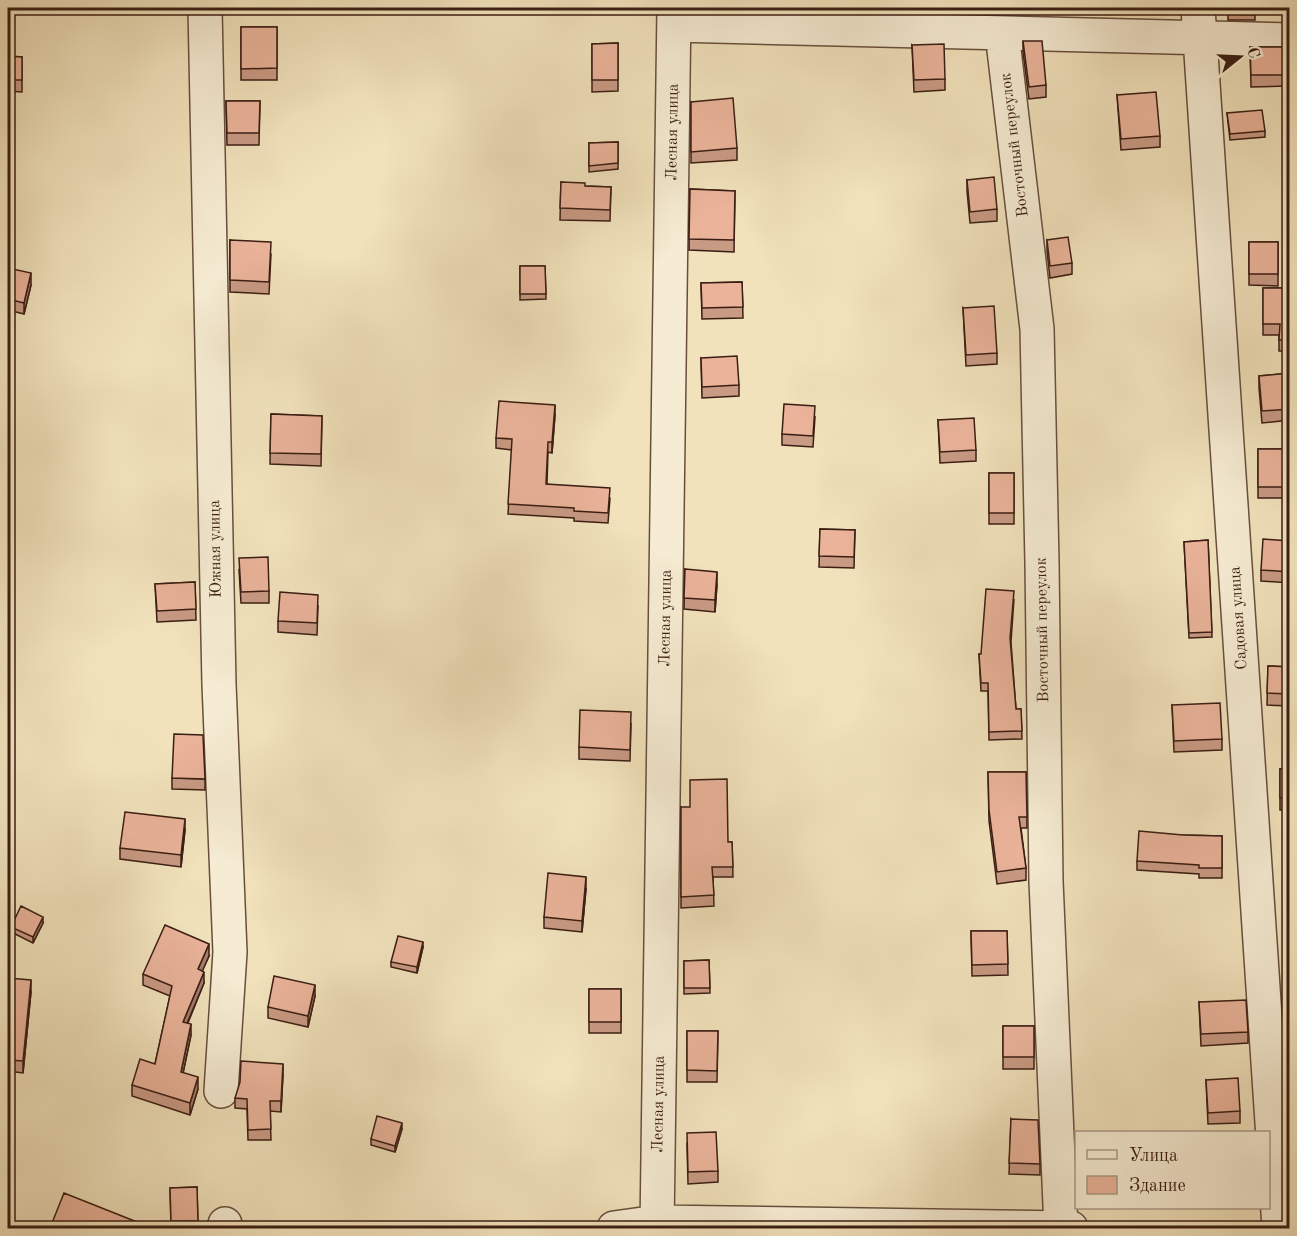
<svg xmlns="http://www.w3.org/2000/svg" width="1297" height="1236" font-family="'Old Standard TT',serif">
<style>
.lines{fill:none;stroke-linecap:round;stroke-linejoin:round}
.minor-casing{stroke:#684f3d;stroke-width:36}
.minor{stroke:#f6ecd3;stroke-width:33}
.wall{fill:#c99a84;stroke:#3b1e13;stroke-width:1.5}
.shaded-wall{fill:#a47d6c;stroke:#3b1e13;stroke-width:1.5}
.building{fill:#eab39a;stroke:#3b1e13;stroke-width:1.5}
.labels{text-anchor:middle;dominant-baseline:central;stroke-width:5;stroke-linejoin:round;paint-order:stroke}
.street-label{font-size:16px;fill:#3b1e13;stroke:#f6ecd3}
</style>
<rect width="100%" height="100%" fill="#f1e2bc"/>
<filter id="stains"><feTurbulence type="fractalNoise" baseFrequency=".00333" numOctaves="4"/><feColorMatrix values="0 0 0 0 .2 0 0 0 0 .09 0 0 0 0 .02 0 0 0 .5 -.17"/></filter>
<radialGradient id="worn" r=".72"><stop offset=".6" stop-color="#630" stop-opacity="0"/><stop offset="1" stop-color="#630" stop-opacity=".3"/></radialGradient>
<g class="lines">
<defs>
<path id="minor" d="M205,8L219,684L230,952L221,1091
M1198,8L1279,1228
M675,25L1290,40
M1002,33L1037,329L1042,563L1046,881L1061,1228
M225,1224V1228
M614,1228L657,1222L1071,1228
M657,1228L674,8"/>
</defs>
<!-- minor casing -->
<use href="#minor" class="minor-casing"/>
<!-- minor -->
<use href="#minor" class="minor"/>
</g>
<!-- wall -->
<path class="wall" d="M1228,8H1255V20H1228Z
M241,27H277V80H241Z
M1023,41L1046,85V97L1029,99L1023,52Z
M618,43V91L592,92V44Z
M912,45L945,79V90L914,92Z
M1250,47H1287L1288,86L1251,87Z
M8,56L22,57V92L8,91Z
M1117,95L1160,136V147L1121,150Z
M226,101H260L259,145H227Z
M691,102L737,148V160L691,163Z
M1227,113L1265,131V137L1230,140Z
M618,142V169L589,172V143Z
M967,180L997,209V221L970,223L967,191Z
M561,182L585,186L611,187L610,221L560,220Z
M690,189L735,191L734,252L689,250Z
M230,240L271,254L269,294L230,292Z
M1047,240L1072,263V274L1050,278L1047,251Z
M1249,242H1278V286L1249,285Z
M520,266H545L546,299L520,300Z
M8,268L31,285L24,314L8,310Z
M742,282L743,318L702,319L701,283Z
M1263,288H1290V351H1279V335H1263Z
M963,308L997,353V364L966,366Z
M701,358L739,385V396L702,398Z
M1289,373L1290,420L1262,423L1259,388V376Z
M271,414L322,416L321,466L270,464Z
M555,415L552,453L548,452L547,484L610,498L608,523L574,521V518L508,514L512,450L496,448V438Z
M815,417L813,447L782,445V434Z
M938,420L976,450V461L940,463Z
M1258,449H1290V498H1258Z
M989,473H1014V524H989Z
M820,529L855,530L854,568L819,567Z
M1208,540L1212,637L1189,638L1184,542Z
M1290,541V583L1261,581V570Z
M685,569L717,584L715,612L684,609Z
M239,570L269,591V603H241Z
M195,582L196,620L157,622L155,584Z
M1014,599L1011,642L1016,709H1021L1022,739L989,740L988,691H981L979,654H981Z
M318,606L317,635L278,632V621Z
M1268,666L1290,667V706L1267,705Z
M1172,705L1222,739V750L1174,752Z
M631,724L630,761L579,759V747Z
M1290,768V810H1280V769Z
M988,772H1026L1027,828H1021L1026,868V880L997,884L989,821Z
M172,778L205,779V790L172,789Z
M681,807L728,842H732L733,877H713L714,906L681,908Z
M185,830L181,867L120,859V848Z
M1183,835L1222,836V878H1199V874L1137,870V861Z
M586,889L582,932L544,928V917Z
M43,923L33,943L11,932V927Z
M971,931H1007L1008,975L972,976Z
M423,947L417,973L391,967V962Z
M209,956L202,971L204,983L188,1023L191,1035L183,1073L198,1089L190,1115L132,1096V1085L155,1064L170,996L143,985V974Z
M709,960L710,993L684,994V961Z
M8,978L31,992L23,1073L8,1071Z
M589,989H621V1033H589Z
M315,996L308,1027L268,1018V1007Z
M1199,1002L1248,1032V1043L1201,1046Z
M1003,1026H1034V1069H1003Z
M687,1031H718L717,1082H687Z
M283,1074L281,1112L270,1111L271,1140H248L247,1109L235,1108V1098Z
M1206,1080L1240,1111V1123L1208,1124Z
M1011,1119L1040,1164V1175L1009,1174Z
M402,1129L395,1152L371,1145V1139Z
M687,1144L718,1171V1182L688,1184Z
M197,1187L198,1228H171L170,1188Z"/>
<!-- shaded-wall -->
<path class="shaded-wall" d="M31,273V285L24,314V303Z
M555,405V415L552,453V442Z
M717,572V584L715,612V600Z
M185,819V830L181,867V855Z
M586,877V889L582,932V921Z
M43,917V923L33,943V937Z
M423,942V947L417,973V967Z
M209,944V956L198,981V969Z
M204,972V983L183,1033V1022Z
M31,980V992L23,1073V1061Z
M315,985V996L308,1027V1016Z
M191,1024V1035L181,1083V1072Z
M283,1064V1074L281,1112V1101Z
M198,1077V1089L190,1115V1103Z
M402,1123V1129L395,1152V1146Z"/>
<!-- building -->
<path class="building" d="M1228,8H1255V15L1228,14Z
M241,27H277V68L241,69Z
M1023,41H1042L1046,85L1029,87Z
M618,43V80H592V44Z
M944,44L945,79L914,80L912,45Z
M1250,47H1287L1288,75H1251Z
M8,56L22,57V80H8Z
M1156,92L1160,136L1121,139L1117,95Z
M733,98L737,148L691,152V102Z
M226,101H260L259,133H227Z
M1262,110L1265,131L1230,134L1227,113Z
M618,142V163L589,166V143Z
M994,177L997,209L970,212L967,180Z
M561,182L585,183V186L611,187L610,210L560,208Z
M690,189L735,191L734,240L689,239Z
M1068,237L1072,263L1050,266L1047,240Z
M230,240L271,242L269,282L230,280Z
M1249,242H1278V274H1249Z
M520,266H545L546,294H520Z
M8,268L31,273L24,303L8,299Z
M742,282L743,307L702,308L701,283Z
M1263,288H1290V340H1279L1280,324H1263Z
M994,306L997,353L966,355L963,308Z
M737,356L739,385L702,387L701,358Z
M1289,373L1290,409L1262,411L1259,376Z
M499,401L555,405L552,442H548L546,484L610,488L608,513L574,511V508L508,504L512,439L496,438Z
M784,404L815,406L813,436L782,434Z
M271,414L322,416L321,454L270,453Z
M974,418L976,450L940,452L938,420Z
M1258,449H1290V487H1258Z
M989,473H1014V513H989Z
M820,529L855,530L854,557L819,556Z
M1263,539L1290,541V572L1261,570Z
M1208,540L1212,632L1189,633L1184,542Z
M268,557L269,591L241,592L239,558Z
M685,569L717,572L715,600L684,598Z
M195,582L196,609L157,611L155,584Z
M986,589L1014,591L1010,638L1016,709H1021L1022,731L989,732L988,683H981L979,654H981Z
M280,592L318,595L317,623L278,621Z
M1268,666L1290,667V694L1267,693Z
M1220,703L1222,739L1174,741L1172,705Z
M580,710L631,712L630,750L579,747Z
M174,734L203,735L205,779L172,778Z
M1290,768V798H1280V769Z
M988,772H1026L1027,817H1019L1026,868L997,872L989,810Z
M727,779L728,842H732L733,867H712L714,895L681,897V807H690V780Z
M125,812L185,819L181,855L120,848Z
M1139,831L1183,835L1222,836V868H1199V865L1137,861Z
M548,873L586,877L582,921L544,917Z
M21,906L43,917L33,937L11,927Z
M165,925L209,944L198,969L204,972L183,1022L191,1024L181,1072L198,1077L190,1103L132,1085L140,1059L155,1064L172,986L143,974Z
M971,931H1007L1008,964L972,965Z
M398,936L423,942L417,967L391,962Z
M709,960L710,988H684V961Z
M274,976L315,985L308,1016L268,1007Z
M8,978L31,980L23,1061L8,1060Z
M589,989H621V1022H589Z
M1246,1000L1248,1032L1201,1034L1199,1002Z
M1003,1026H1034V1057H1003Z
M687,1031H718L717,1071L687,1070Z
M241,1061L283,1064L281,1101H270L271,1129L248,1130L247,1099L235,1098L240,1082Z
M1238,1078L1240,1111L1208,1113L1206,1080Z
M377,1116L402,1123L395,1146L371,1139Z
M1011,1119L1038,1120L1040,1164L1009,1163Z
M716,1132L718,1171L688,1172L687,1133Z
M197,1187L198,1221H171L170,1188Z
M64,1193L147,1226L146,1228H50Z"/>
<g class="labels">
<!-- street labels -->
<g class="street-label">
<text transform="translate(673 132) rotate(-89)">Лесная улица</text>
<text transform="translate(1015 145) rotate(-97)">Восточный переулок</text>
<text transform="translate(216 549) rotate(-91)">Южная улица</text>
<text transform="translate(666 618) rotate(-89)">Лесная улица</text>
<text transform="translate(1239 618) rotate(-94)">Садовая улица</text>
<text transform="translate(1043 630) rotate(-91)">Восточный переулок</text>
<text transform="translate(659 1104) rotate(-89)">Лесная улица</text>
</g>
</g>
<!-- margin -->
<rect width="1297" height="1236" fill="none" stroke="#f1e2bc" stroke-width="30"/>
<rect x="9" y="9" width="1279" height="1218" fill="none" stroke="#3b1e13" stroke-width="3"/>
<rect x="15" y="15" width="1267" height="1206" fill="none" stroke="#3b1e13" stroke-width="1.5"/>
<!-- legend -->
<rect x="1075" y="1131" width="195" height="78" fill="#f6ecd3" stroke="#ab9a86" stroke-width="1.5"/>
<rect x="1087" y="1150" width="30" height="9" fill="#f6ecd3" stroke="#ab9a86" stroke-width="1.5"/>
<text x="1129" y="1161" font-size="18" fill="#3b1e13">Улица</text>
<rect x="1087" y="1176" width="30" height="18" fill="#eab39a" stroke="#ab9a86" stroke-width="1.5"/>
<text x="1129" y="1191" font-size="18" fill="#3b1e13">Здание</text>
<!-- north arrow -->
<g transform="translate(1240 57) rotate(72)" stroke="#f6ecd3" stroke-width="4.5" paint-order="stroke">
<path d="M0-4.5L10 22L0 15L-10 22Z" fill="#3b1e13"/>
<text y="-9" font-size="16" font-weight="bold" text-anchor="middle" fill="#3b1e13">С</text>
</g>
<rect width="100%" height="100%" filter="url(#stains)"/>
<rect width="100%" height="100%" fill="url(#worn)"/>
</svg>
